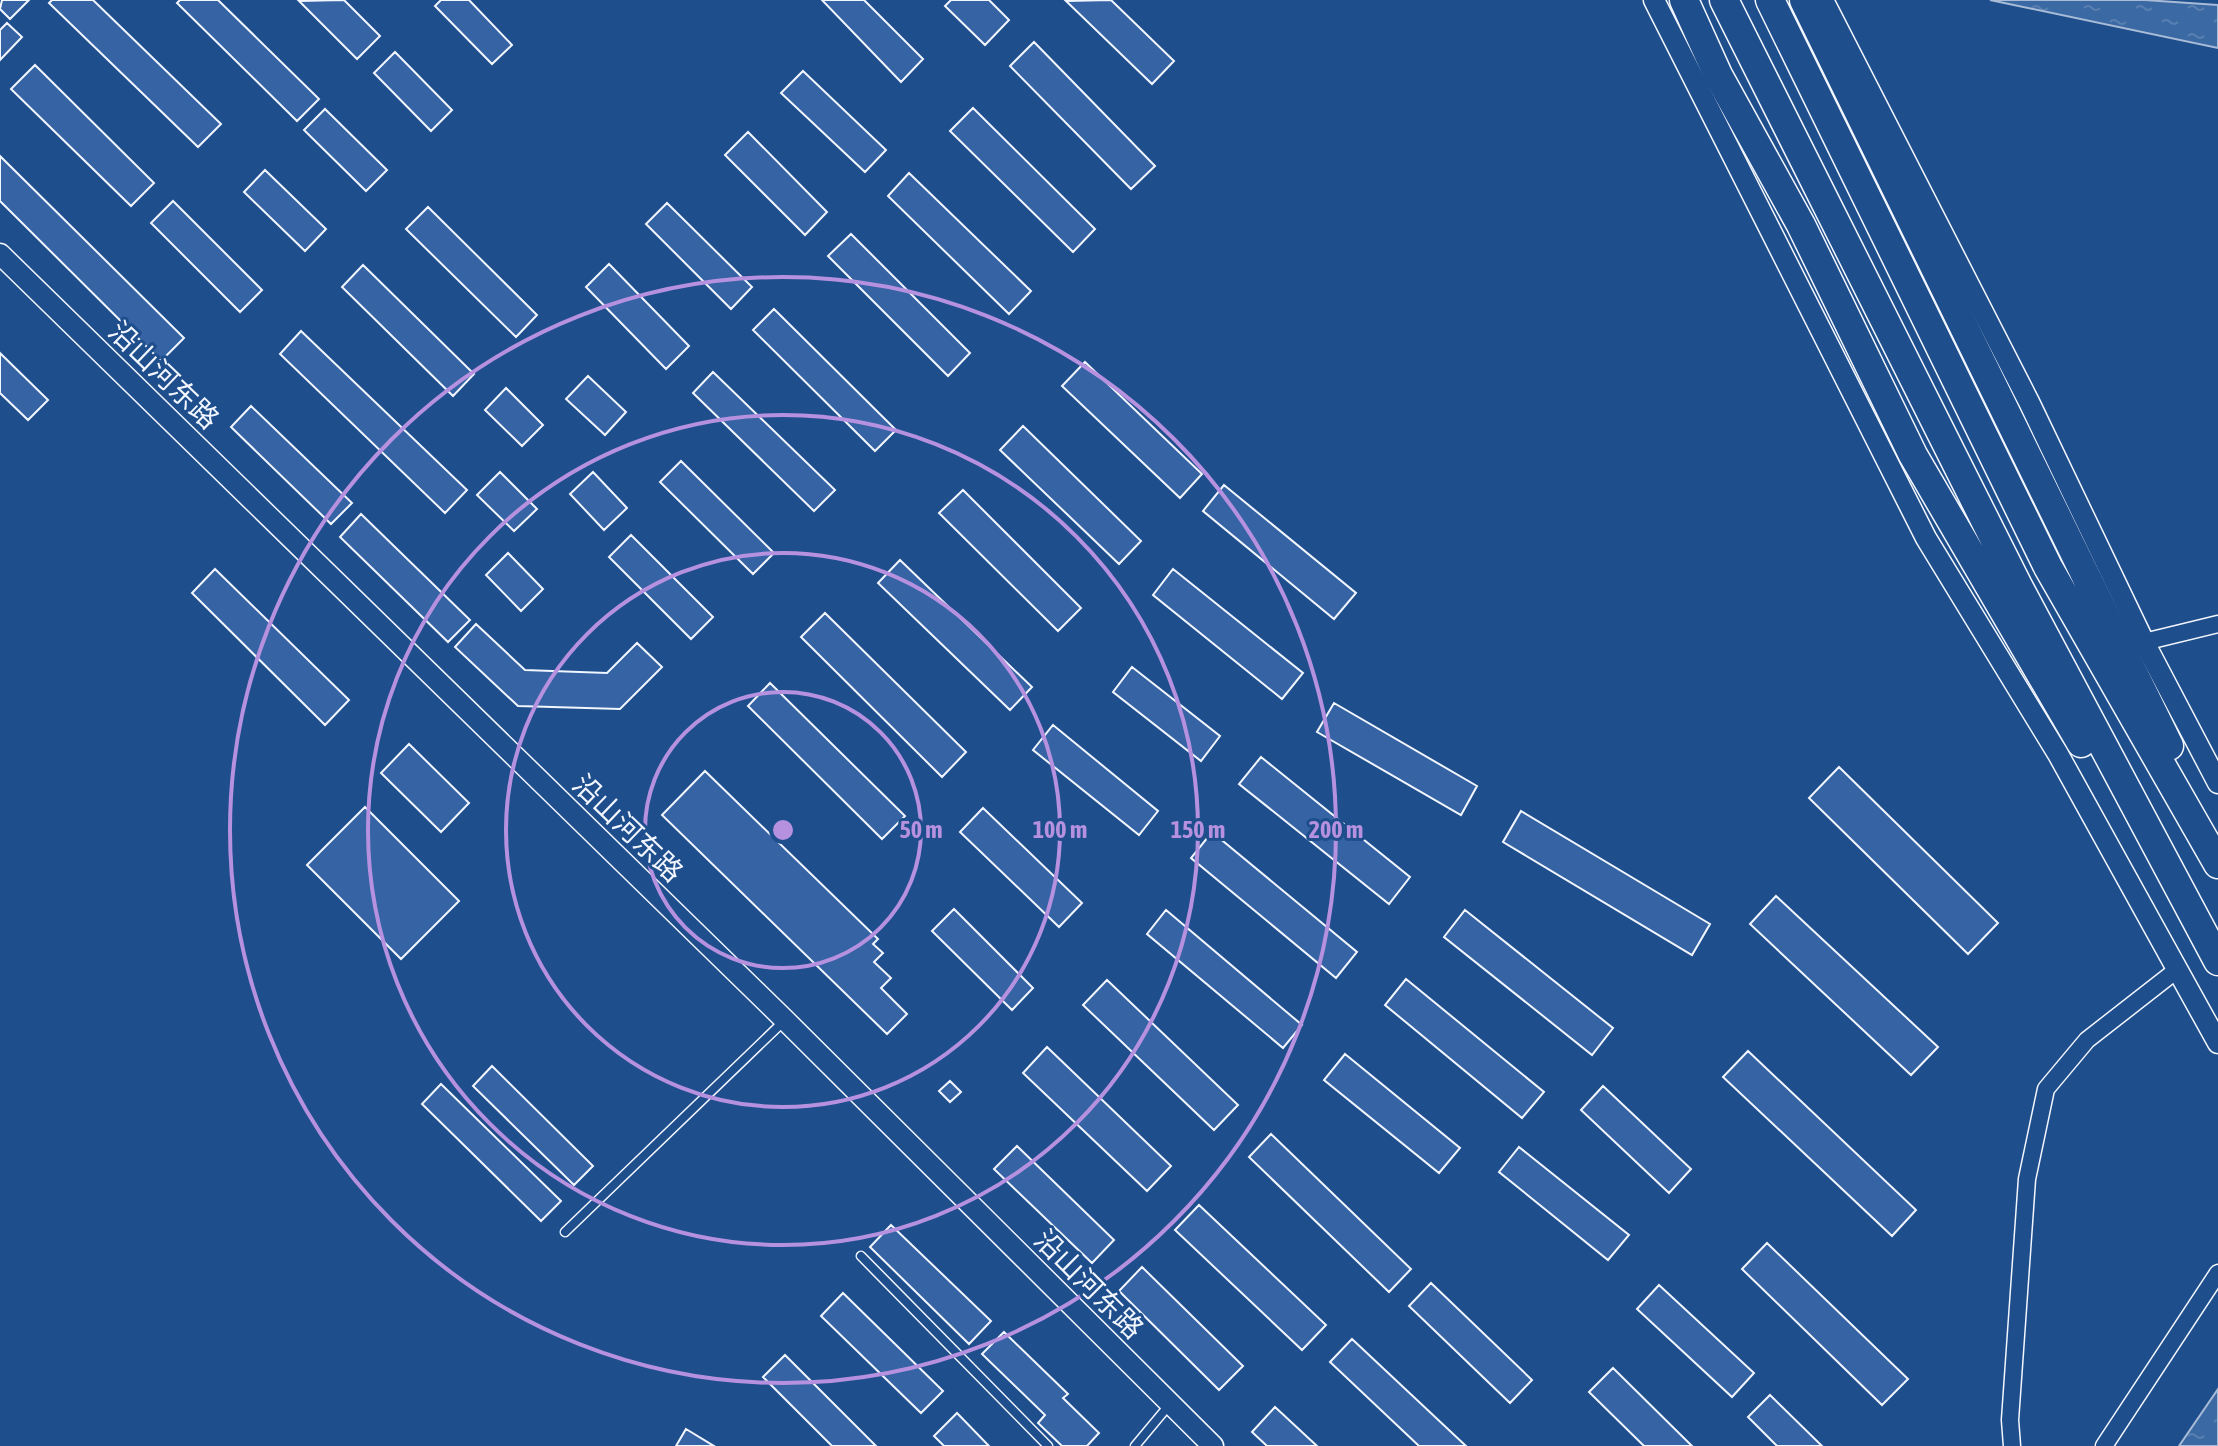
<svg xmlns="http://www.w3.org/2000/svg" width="2218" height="1446" font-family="'Asap Condensed','Noto Sans SC',sans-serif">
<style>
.water{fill:url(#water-ripples);stroke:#a8bbd7;stroke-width:2}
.building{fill:#3563a3;stroke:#f2f6ff;stroke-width:2}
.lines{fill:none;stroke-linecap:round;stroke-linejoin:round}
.service-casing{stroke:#f2f6ff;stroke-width:11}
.minor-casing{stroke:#f2f6ff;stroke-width:19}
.tertiary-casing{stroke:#f2f6ff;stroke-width:23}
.trunk-casing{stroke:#f2f6ff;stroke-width:31}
.service{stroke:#1f4e8c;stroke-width:8}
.minor{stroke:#1f4e8c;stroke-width:16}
.tertiary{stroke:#1f4e8c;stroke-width:20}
.trunk{stroke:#1f4e8c;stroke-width:28}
.ring{fill:none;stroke:#b691df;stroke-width:4}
.labels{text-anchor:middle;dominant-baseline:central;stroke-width:6;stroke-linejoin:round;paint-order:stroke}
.street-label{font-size:28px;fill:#f2f6ff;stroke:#1f4e8c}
.centre{fill:#b691df;stroke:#1f4e8c;stroke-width:4}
.ring-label{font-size:24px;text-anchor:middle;font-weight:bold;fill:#b691df;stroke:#1f4e8c;stroke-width:6;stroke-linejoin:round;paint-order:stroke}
</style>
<defs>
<pattern id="water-ripples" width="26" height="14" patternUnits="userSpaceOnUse" patternTransform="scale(2)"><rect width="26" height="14" fill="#3b69a3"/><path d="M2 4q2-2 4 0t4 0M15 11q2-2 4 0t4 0" fill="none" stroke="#587fb1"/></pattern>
</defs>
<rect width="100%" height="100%" fill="#1f4e8c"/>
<!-- water -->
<path class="water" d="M1990,0H2145L2218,5V48Z
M2218,1389V1446H2179Z"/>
<!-- building -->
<path class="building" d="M2,0H29L10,19L0,9Z
M52,0H93L221,124L198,147L49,3Z
M180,0H218L319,99L297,121L177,3Z
M344,0L380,36L357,59L299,1Z
M441,0H469L512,45L492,64L435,6Z
M822,0H864L923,59L901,82Z
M951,0H989L1009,20L985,45L945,6Z
M1111,0L1174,61L1152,84L1066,1Z
M7,23L22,37L0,60V30Z
M1034,42L1155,166L1131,189L1010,66Z
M395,52L452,110L431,131L374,73Z
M35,65L154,183L131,206L11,89Z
M803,71L886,150L865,172L781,93Z
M973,108L1095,229L1073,252L950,131Z
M325,109L387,170L366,191L304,130Z
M748,132L827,212L805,235L725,155Z
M0,156L184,338L161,361L0,201Z
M265,170L326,229L305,251L244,192Z
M909,173L1031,291L1009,314L888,196Z
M173,201L262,290L240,312L151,223Z
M667,203L752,287L731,309L646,224Z
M428,207L537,315L516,337L406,229Z
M851,234L970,353L948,376L828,256Z
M609,264L689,346L666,369L586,287Z
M363,265L474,374L453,396L342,287Z
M774,309L896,430L875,451L753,330Z
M301,331L467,490L445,513L280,354Z
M0,353L48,400L28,420L0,393Z
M1085,362L1202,474L1180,498L1062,386Z
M713,372L835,490L814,511L693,393Z
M588,376L626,412L605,435L566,399Z
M506,388L543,425L522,446L485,410Z
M251,406L352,503L331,524L231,427Z
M1023,426L1141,541L1119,564L1000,450Z
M681,461L774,553L753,574L660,482Z
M500,472L537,509L514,531L477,495Z
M593,472L627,508L604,530L570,494Z
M1224,485L1356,593L1334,619L1203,511Z
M963,490L1081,608L1058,631L939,513Z
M361,514L470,620L448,642L340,537Z
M631,535L713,617L691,639L609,557Z
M508,553L543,589L521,611L486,575Z
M900,560L1032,687L1010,710L878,583Z
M215,569L349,700L325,725L192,593Z
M1173,569L1303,673L1282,699L1153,595Z
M825,613L966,752L942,777L801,637Z
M476,624L525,670L607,673L637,643L662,667L620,709L518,706L455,647Z
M1132,667L1220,736L1201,761L1113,692Z
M770,683L905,816L882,839L748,706Z
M1334,703L1477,786L1461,815L1317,732Z
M1053,725L1158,811L1139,835L1033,750Z
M409,744L469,803L441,832L381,773Z
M1261,757L1410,877L1389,904L1239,784Z
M1839,767L1998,923L1968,954L1809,798Z
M705,771L878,939L873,944L883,953L874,962L891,978L881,988L907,1014L887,1034L662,815Z
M365,807L459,901L401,959L307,865Z
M983,808L1082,903L1059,927L960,832Z
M1521,811L1710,924L1692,955L1503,842Z
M1212,832L1357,952L1336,978L1191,858Z
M1776,896L1938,1047L1911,1075L1750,924Z
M954,909L1033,988L1012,1010L932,931Z
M1166,910L1302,1025L1283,1048L1147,934Z
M1465,910L1613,1028L1592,1055L1444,937Z
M1406,979L1544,1092L1522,1118L1385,1005Z
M1107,980L1238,1105L1214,1130L1083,1005Z
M1047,1047L1171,1166L1147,1191L1023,1073Z
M1748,1051L1916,1210L1892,1236L1723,1077Z
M1345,1054L1460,1148L1439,1173L1324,1080Z
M492,1066L593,1166L574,1185L473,1086Z
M950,1081L961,1092L950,1102L939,1091Z
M441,1084L561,1201L541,1221L422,1104Z
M1603,1086L1691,1169L1669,1193L1581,1110Z
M1271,1134L1411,1269L1389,1292L1249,1157Z
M1017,1146L1114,1240L1092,1263L994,1169Z
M1519,1147L1629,1235L1608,1260L1499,1172Z
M1199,1205L1326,1325L1302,1350L1175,1230Z
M891,1225L991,1321L969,1344L870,1247Z
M1767,1243L1908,1379L1882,1405L1742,1269Z
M1142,1267L1243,1366L1219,1390L1119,1291Z
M1431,1283L1532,1380L1510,1403L1409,1306Z
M1659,1285L1754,1373L1732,1397L1637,1309Z
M843,1293L943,1391L921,1413L821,1316Z
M1004,1332L1068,1394L1063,1398L1099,1433L1087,1446H1062L1038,1423L1045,1415L982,1354Z
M1352,1339L1466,1446H1419L1330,1362Z
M785,1355L876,1446H832L763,1377Z
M1613,1368L1692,1446H1644L1589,1392Z
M1770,1395L1822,1446H1777L1748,1417Z
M1275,1407L1317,1446H1267L1252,1432Z
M957,1413L989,1446H944L934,1436Z
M686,1429L714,1446H676Z"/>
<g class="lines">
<defs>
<path id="service" d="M565,1232L783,1022
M861,1256L1048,1446
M1135,1446L1170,1404"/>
<path id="minor" d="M2144,642L2218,624
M2012,1446L2010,1420L2027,1179L2046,1089L2087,1040L2178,969
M2104,1446L2218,1273"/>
<path id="tertiary" d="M1654,0L1926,538L2058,754L2218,1043
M1823,0L2029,402L2144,642L2218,783
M0,254L785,1020L1213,1446"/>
<path id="trunk" d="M1684,0L1718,75L1801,225L1913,455L2081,743
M1724,0L2017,584L2218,961
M1770,0L2048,567L2218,864
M1804,0L2169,746"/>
</defs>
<!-- service casing -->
<use href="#service" class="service-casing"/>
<!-- minor casing -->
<use href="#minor" class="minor-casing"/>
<!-- tertiary casing -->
<use href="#tertiary" class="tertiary-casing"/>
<!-- trunk casing -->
<use href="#trunk" class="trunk-casing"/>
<!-- service -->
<use href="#service" class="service"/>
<!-- minor -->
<use href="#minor" class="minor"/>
<!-- tertiary -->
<use href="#tertiary" class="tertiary"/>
<!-- trunk -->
<use href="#trunk" class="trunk"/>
</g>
<!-- distance rings -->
<g class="ring">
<circle cx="783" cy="830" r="138"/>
<circle cx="783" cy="830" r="277"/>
<circle cx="783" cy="830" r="415"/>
<circle cx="783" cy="830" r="553"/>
</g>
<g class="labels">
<!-- street labels -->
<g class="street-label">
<text transform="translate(164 375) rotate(44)">沿山河东路</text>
<text transform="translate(628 828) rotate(44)">沿山河东路</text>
<text transform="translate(1089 1284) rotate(45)">沿山河东路</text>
</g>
</g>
<circle cx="783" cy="830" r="12" class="centre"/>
<g class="ring-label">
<text x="921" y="838">50 m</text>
<text x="1060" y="838">100 m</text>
<text x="1198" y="838">150 m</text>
<text x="1336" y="838">200 m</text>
</g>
</svg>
